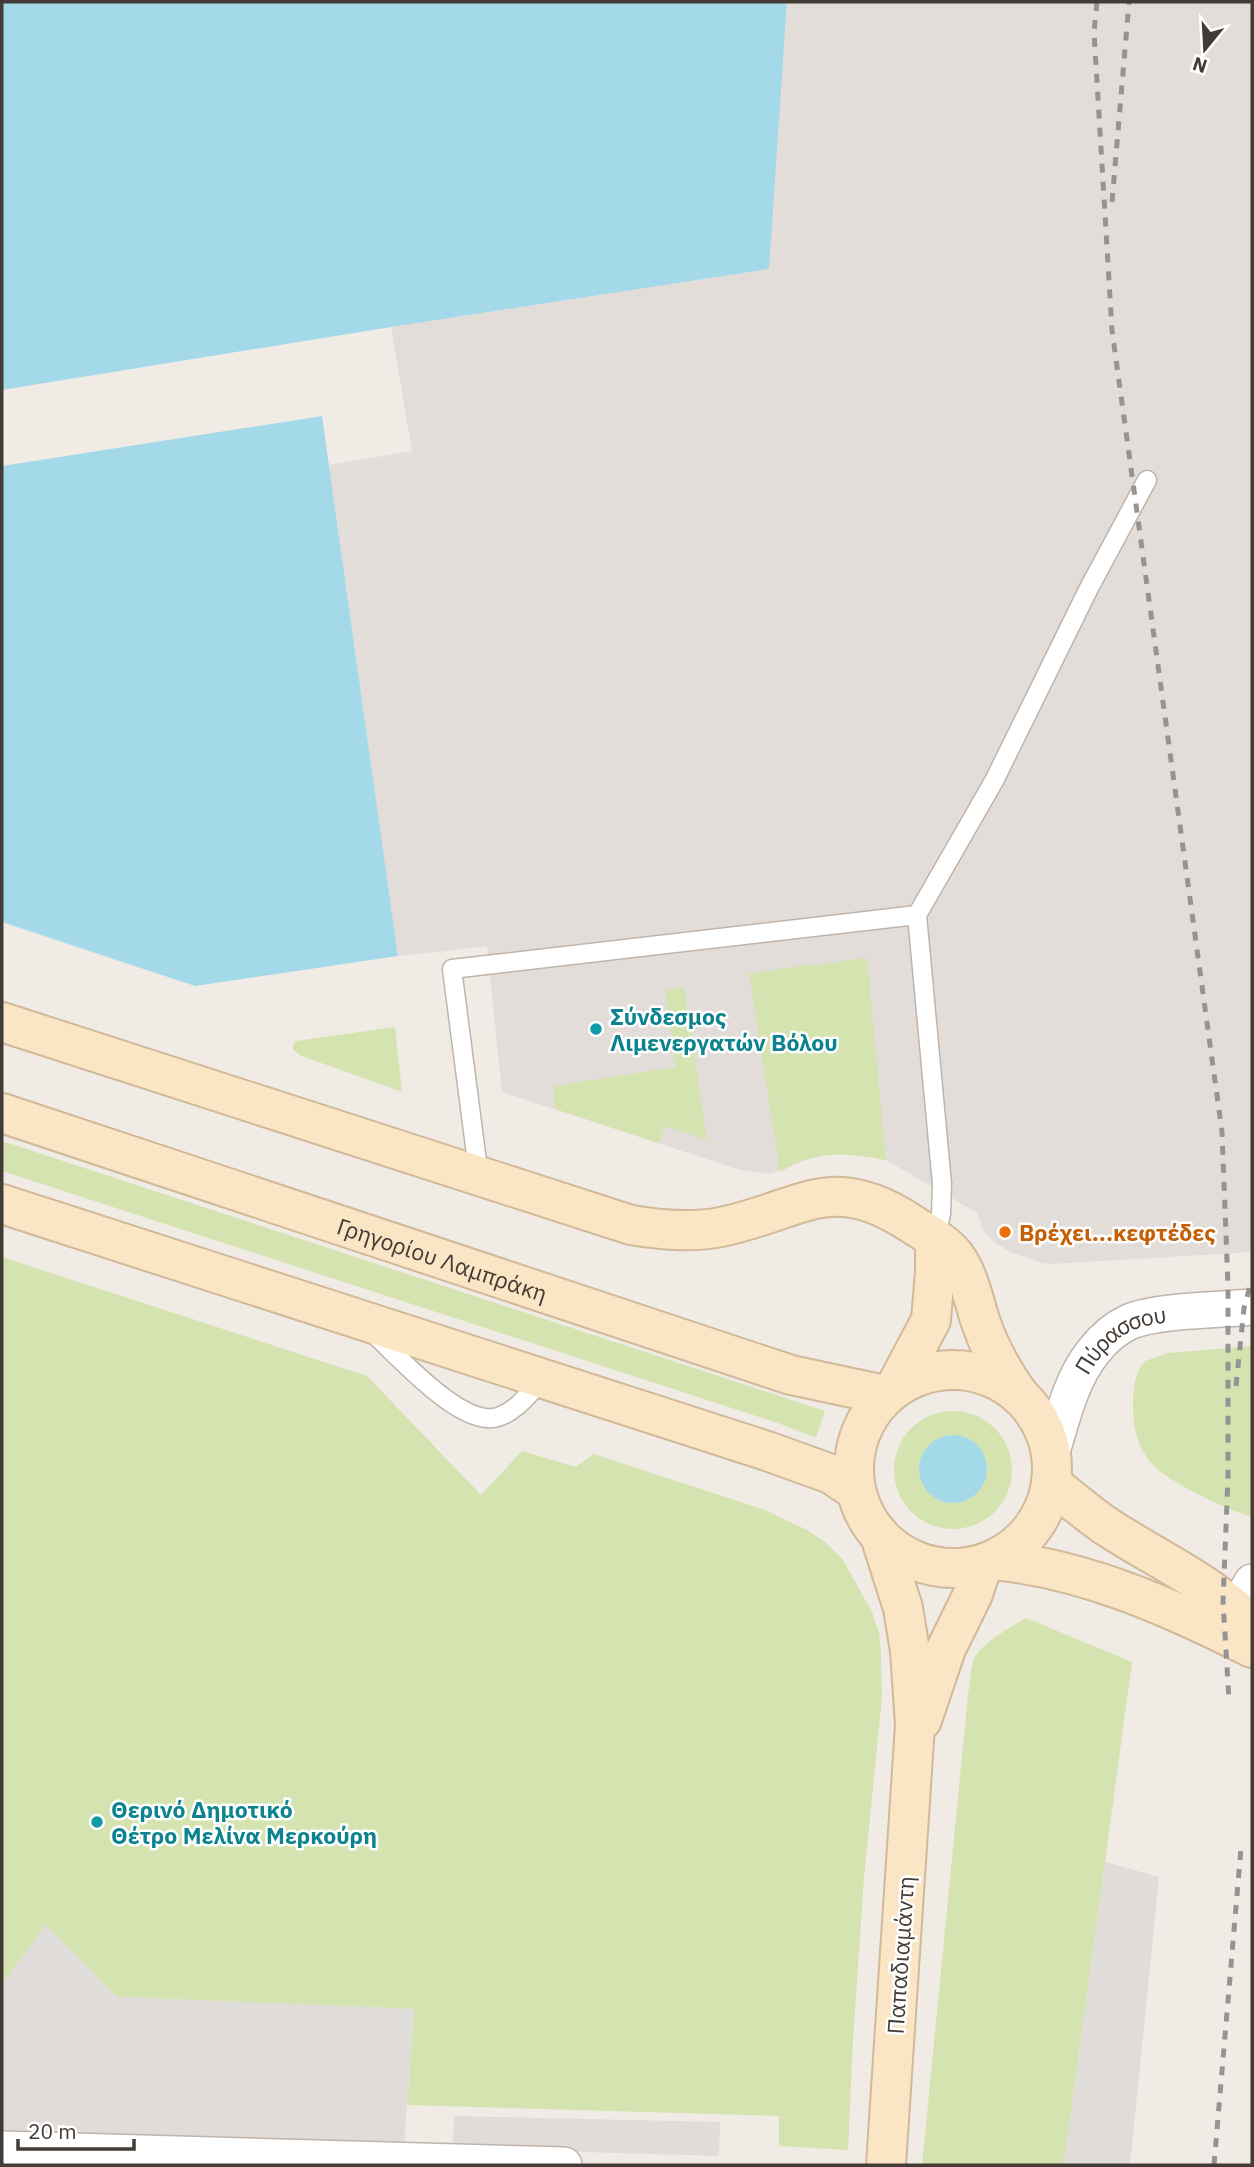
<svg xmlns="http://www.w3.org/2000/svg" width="1254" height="2167" font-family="'IBM Plex Sans',sans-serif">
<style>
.industrial{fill:#e3ddda}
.green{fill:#d4e3b0}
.parking{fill:#dfdcda}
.water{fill:#a4d9ea}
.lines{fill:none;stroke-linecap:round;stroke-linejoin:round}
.lane-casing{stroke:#bfb4ab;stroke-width:21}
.street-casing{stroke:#bfb4ab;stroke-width:38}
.secondary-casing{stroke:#d1b99a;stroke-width:42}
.lane{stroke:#fff;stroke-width:18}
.street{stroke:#fff;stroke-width:35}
.secondary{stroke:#fae5c5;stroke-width:38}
.rail{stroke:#949494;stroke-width:5;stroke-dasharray:9 9;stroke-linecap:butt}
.culture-dot{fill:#0f9aa8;stroke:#fff;stroke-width:2.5}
.food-dot{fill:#e8710a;stroke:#fff;stroke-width:2.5}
.labels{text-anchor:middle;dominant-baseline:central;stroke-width:5;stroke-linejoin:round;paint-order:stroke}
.culture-label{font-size:23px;font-weight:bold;fill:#0d838f;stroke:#fff;text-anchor:start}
.food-label{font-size:23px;font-weight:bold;fill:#c56008;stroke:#fff;text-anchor:start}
.street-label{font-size:23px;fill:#433b35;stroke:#fff}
</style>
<rect width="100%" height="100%" fill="#f1ebe5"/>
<!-- industrial -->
<path class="industrial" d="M787,2H1252V1252L1052,1264L1043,1263L1012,1253L994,1242L984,1231L977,1213L886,1160L844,1153L833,1154L807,1159L771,1174L740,1170L502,1092L487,946L398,956L329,465L412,451L391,327L768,269Z"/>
<!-- green -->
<path class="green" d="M867,958L886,1160C845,1153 817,1149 780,1172L749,973Z
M684,987L707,1140L665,1126L659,1143L556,1109L553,1086L676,1067L665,990Z
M395,1027L402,1092L299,1055L293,1049V1045L296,1041Z
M2,1141L825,1411L816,1438L778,1423L2,1171Z
M2,1257L367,1376L481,1495L522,1451L576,1467L594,1454L765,1510L809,1531L826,1543L843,1560L872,1612L879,1633L881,1654L882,1697L864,1878L853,2039L848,2150L779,2146V2116L407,2105L414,2009L117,1997L46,1925L2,1984Z
M1252,1346V1517C1226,1509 1169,1483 1151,1463C1138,1448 1133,1427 1133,1407C1133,1390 1134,1374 1145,1361L1168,1353Z
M894 1470a59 59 0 1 1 118 0a59 59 0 1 1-118 0Z
M1026,1618L1132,1662L1064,2165H922L968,1695C970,1684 970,1672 973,1661C979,1644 1011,1627 1026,1618Z"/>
<!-- parking -->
<path class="parking" d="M1105,1862L1159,1877L1130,2165H1064Z
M46,1925L117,1997L414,2009L404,2146L2,2134V1984Z
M454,2116L720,2122L719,2156L453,2148Z"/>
<!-- water -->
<path class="water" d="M2,2H787L769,269L391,327L2,390Z
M322,416L398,956L195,986L2,922V466Z
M919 1469a34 34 0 1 1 68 0a34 34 0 1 1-68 0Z"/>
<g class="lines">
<defs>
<path id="lane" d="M917,915L994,781L1089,588L1147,480
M479,1177L452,969L917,915L942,1184L941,1214L935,1239
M375,1335C400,1358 462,1428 498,1417C517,1411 530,1392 543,1379"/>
<g id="street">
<path id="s1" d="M1051,1454C1058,1433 1063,1412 1071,1392C1081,1365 1101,1335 1129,1322C1156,1310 1220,1310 1252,1307"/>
<path d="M1236,1610L1252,1582"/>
<path d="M2,2149L564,2165"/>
</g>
<g id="secondary">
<path d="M2,1022L631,1225C661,1230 691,1233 721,1227C803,1210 830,1170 912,1224C927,1234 944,1242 955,1256C969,1275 973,1298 980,1320C989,1347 1002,1371 1019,1395"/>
<path id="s2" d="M2,1113L791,1375L885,1395"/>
<path d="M2,1204L767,1451L831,1474L856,1491"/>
<circle cx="953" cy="1469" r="99"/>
<path d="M896,1386L931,1320L935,1272V1239"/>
<path d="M1051,1483C1068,1497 1085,1511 1103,1524C1152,1557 1211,1582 1252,1625"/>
<path d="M880,1536L903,1608L910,1651L915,1725L886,2165"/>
<path d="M994,1560C1086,1569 1170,1607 1252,1648"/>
<path d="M922,1720L946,1649L973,1594L983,1564"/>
</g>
</defs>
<!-- lane casing -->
<use href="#lane" class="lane-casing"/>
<!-- street casing -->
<use href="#street" class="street-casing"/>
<!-- secondary casing -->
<use href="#secondary" class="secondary-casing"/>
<!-- lane -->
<use href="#lane" class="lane"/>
<!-- street -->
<use href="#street" class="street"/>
<!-- secondary -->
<use href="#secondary" class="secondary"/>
<!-- rail -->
<path class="rail" d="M1097,2L1094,32L1112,330L1222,1132L1228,1286V1476L1223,1601L1229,1700
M1112,202L1129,2
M1236,1386L1244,1308L1252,1279
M1214,2165L1241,1848"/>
</g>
<!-- markers -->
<g class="culture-dot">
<circle cx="596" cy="1029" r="7"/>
<circle cx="97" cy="1822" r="7"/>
</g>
<circle class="food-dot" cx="1005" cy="1232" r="7"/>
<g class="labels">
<!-- culture labels -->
<g class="culture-label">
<text x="610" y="1016">Σύνδεσμος<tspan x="610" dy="26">Λιμενεργατών Βόλου</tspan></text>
<text x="111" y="1809">Θερινό Δημοτικό<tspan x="111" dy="26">Θέτρο Μελίνα Μερκούρη</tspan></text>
</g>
<!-- food labels -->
<g class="food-label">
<text x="1019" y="1232">Βρέχει...κεφτέδες</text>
</g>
<!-- street labels -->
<g class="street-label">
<text stroke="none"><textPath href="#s2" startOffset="464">Γρηγορίου Λαμπράκη</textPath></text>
<text stroke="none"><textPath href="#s1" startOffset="142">Πύρασσου</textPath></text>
<text transform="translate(900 1955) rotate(-86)">Παπαδιαμάντη</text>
</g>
</g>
<!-- border -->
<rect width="1254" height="2167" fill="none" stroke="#433b35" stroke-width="7"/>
<!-- north arrow -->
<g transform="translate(1205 49) rotate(198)" stroke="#ffffff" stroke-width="5" paint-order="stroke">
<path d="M0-5L12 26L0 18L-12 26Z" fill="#433b35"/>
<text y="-10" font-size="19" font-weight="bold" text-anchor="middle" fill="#433b35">N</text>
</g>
<!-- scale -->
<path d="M18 2139v10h116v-10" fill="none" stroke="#433b35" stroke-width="3.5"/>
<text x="28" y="2139" font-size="21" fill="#433b35" stroke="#ffffff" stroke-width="5" paint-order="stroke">20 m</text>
</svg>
